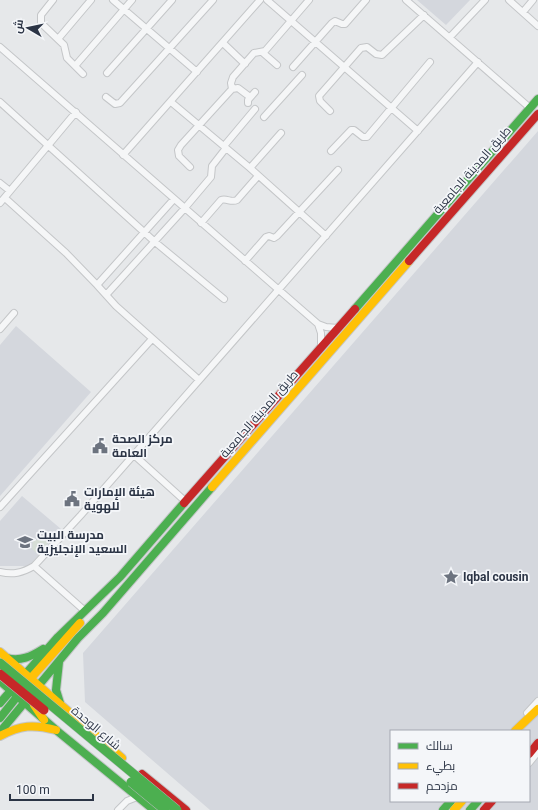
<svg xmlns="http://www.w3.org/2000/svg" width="538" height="810" font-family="Roboto,Cairo,sans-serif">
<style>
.built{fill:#d4d7dd;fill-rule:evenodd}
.green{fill:#d6ded6}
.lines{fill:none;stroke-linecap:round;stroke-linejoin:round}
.street-casing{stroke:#c4c6c8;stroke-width:8}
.fast-casing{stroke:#c4c6c8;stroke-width:10}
.slow-casing{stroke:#c4c6c8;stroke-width:10}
.jam-casing{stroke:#c4c6c8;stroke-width:10}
.street{stroke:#f5f6f7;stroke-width:6}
.fast{stroke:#4caf50;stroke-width:8}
.slow{stroke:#ffc107;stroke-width:8}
.jam{stroke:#c62828;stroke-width:8}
.fast-bridge-casing{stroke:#b8bbbf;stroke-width:10;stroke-linecap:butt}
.jam-bridge-casing{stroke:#b8bbbf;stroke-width:10;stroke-linecap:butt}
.fast-bridge{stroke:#4caf50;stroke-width:9}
.jam-bridge{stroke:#c62828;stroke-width:9}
.labels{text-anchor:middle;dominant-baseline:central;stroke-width:3.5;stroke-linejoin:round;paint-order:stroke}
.street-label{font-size:12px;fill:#2b3445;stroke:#f4f6f9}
.poi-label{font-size:12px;font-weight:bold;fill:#2b3445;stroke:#f4f6f9;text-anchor:start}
</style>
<rect width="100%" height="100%" fill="#e6e8ea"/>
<!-- built -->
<path class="built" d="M417,0H470L446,25Z
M538,131V810H210L85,702L83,653ZM391,731H529V801H391Z
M16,326L91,392L0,496V345Z
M22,496L61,529L29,566H0V521Z"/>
<!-- green -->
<path class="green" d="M52,534H56L38,554L32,549L33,540H37V537L51,538Z"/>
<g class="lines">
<defs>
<path id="street" d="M53,0L41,15V23L64,45L67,58L83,74
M113,0L197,72
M267,0L418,131
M406,0L530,108
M509,0L538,26
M523,12L533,0
M450,37L485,0
M58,39L91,0
M223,43L245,64
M0,47L318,324L326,327L338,328
M262,52L277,65
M75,66L132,0
M293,67L332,23L335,21L342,24H345L366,0
M107,73L172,0
M232,89L231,83L233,77L254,53L265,51L309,0
M106,97L115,104L120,103L213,0
M0,102L155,242L224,299
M171,102L250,168L326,236
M248,103V100L255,92
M330,111L320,101L319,96L361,48L367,47L376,54L382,55L424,15
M264,117L302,75
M224,146L255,109
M331,151L351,130H354L363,137H367L430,62
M123,155L260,0
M190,167L179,156L178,150L181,145L232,89L238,88L250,97
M250,168L281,133
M0,183L10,191
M5,198L66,253L97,285L116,306L199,380
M0,203L76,112
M201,223L221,200C227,198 231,203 237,200L258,176
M245,261L266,237L269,236L274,238L277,236L338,170
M97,285L174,199
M106,295L184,209L211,177L212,166L226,148
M318,324L321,333V346
M0,329L14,313
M134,455L185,501
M0,507L152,339
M34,566L85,611
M0,572C13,575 22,573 34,566L81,515L478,62
M527,713L538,701
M529,763L538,752
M118,810L127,801L137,797"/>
<path id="fast" d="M355,309L538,99
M7,658C20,662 32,656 43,649
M59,662L56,690L60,703
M0,681L56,730L154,810
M0,703L58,637L120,577L184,503
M0,718L20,693L24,685
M0,732L78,638L103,613L212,487
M443,810L451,801
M470,810L478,801"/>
<path id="slow" d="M212,487L409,261
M0,652L122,758
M29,693V683L31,678L80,623
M34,705L44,720
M515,731L538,709
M0,736C21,725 33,724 56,730
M454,810L462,801"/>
<path id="jam" d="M409,261L538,114
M184,503L355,309
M529,754L538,743
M142,774L186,810
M484,810L492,801"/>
</defs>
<!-- street casing -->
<use href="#street" class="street-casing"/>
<!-- fast casing -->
<use href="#fast" class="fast-casing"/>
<!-- slow casing -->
<use href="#slow" class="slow-casing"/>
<!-- jam casing -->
<use href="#jam" class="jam-casing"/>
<!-- street -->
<use href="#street" class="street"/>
<!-- fast -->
<use href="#fast" class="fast"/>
<!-- slow -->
<use href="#slow" class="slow"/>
<!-- jam -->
<use href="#jam" class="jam"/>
<defs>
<path id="fast-bridge" d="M0,663L177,810
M131,782L165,810"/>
<path id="jam-bridge" d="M0,674L44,710"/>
</defs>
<!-- fast-bridge casing -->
<use href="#fast-bridge" class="fast-bridge-casing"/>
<!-- jam-bridge casing -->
<use href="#jam-bridge" class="jam-bridge-casing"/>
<!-- fast-bridge -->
<use href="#fast-bridge" class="fast-bridge"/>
<!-- jam-bridge -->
<use href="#jam-bridge" class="jam-bridge"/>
</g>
<!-- icons -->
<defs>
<symbol id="civic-bare" viewBox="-9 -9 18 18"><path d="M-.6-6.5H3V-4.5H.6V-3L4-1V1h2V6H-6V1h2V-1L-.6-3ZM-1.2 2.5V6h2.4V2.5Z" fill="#6c737f" stroke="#f4f6f9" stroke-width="2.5" paint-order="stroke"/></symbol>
<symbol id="school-bare" viewBox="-9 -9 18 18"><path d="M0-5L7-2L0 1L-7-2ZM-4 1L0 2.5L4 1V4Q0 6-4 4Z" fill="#6c737f" stroke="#f4f6f9" stroke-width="2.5" paint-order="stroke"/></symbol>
<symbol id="sight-bare" viewBox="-9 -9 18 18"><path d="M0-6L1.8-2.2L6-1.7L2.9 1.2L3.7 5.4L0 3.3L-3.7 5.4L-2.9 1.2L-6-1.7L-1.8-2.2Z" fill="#6c737f" stroke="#f4f6f9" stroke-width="2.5" paint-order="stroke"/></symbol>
</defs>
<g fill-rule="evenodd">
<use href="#civic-bare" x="89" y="435" width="22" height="22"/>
<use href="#civic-bare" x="61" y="488" width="22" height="22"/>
<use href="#school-bare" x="14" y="531" width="22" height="22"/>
<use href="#sight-bare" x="440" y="566" width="22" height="22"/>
</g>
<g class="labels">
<!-- street labels -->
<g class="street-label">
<text transform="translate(472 170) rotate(-49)">طريق المدينة الجامعية</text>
<text transform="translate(259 414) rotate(-49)">طريق المدينة الجامعية</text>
<text transform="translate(96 728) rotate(40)">شارع الوحدة</text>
</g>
<!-- poi labels -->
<g class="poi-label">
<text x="112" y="439">مركز الصحة<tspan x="112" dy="14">العامة</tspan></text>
<text x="84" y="492">هيئة الإمارات<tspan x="84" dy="14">للهوية</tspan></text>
<text x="37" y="535">مدرسة البيت<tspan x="37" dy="14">السعيد الإنجليزية</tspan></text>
<text x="463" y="577">Iqbal cousin</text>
</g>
</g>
<!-- legend -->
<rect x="390" y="730" width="140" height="72" fill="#f4f6f9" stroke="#a4a8b1"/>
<rect x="398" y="743" width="20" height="6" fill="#4caf50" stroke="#a4a8b1"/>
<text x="426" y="750" font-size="12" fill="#2b3445">سالك</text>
<rect x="398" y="763" width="20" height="6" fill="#ffc107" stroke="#a4a8b1"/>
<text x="426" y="770" font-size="12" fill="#2b3445">بطيء</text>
<rect x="398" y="783" width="20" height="6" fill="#c62828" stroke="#a4a8b1"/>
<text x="426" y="790" font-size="12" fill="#2b3445">مزدحم</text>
<!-- north arrow -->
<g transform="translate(28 28) rotate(279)" stroke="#f4f6f9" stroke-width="3" paint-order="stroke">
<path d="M0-3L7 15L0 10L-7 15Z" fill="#2b3445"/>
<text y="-6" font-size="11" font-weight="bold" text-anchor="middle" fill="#2b3445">ش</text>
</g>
<!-- scale -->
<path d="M10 794v6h83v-6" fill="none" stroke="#2b3445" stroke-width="2"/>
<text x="16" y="794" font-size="12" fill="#2b3445" stroke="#f4f6f9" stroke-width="3" paint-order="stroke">100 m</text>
</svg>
